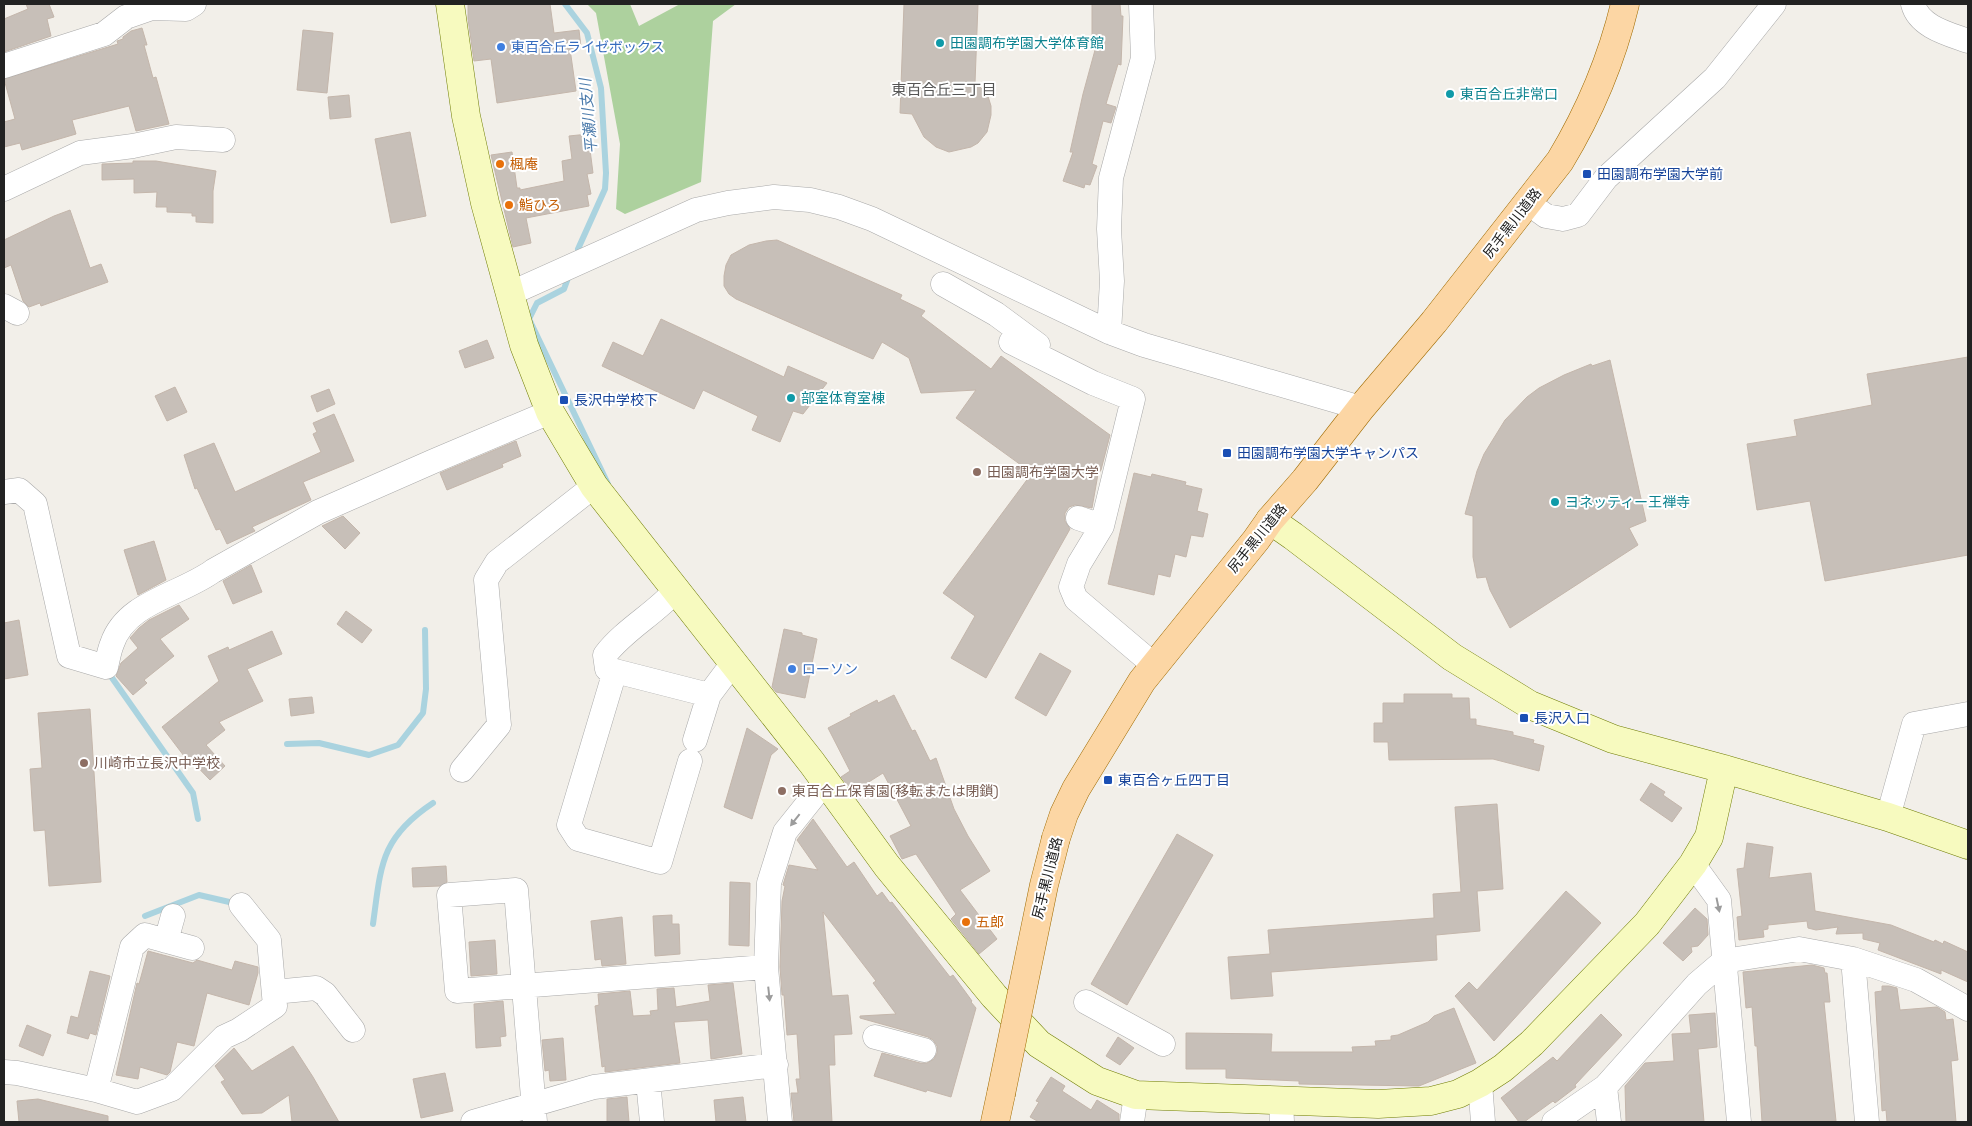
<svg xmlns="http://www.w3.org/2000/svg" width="1972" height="1126" font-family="'Space Grotesk','Noto Sans JP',sans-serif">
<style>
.forest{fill:#add19e}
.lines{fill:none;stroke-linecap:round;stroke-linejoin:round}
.stream{stroke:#aad3df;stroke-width:6}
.building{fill:#c7bfb8;stroke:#c4b6ab}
.street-casing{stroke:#a9a9a9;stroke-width:25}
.secondary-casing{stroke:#707d05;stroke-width:29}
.primary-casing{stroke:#a06b00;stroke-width:29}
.street{stroke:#fff;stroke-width:24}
.secondary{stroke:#f7fabf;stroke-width:28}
.primary{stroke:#fcd6a4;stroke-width:28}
.primary-bridge-casing{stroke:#a06b00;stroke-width:29;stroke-linecap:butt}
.primary-bridge{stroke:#fcd6a4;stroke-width:28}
.oneway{fill:#9c9c9c}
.culture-dot{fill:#0f9aa8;stroke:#fff;stroke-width:2}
.shop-dot{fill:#3f7fe0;stroke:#fff;stroke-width:2}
.food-dot{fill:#e8710a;stroke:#fff;stroke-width:2}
.transit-dot{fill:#1a4fb4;stroke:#fff;stroke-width:2}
.education-dot{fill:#8d6e63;stroke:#fff;stroke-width:2}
.labels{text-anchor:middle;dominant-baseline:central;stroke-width:4;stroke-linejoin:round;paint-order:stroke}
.culture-label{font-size:14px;fill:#0d838f;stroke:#fff;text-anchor:start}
.shop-label{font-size:14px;fill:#366cbe;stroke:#fff;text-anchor:start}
.food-label{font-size:14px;fill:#c56008;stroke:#fff;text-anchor:start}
.transit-label{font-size:14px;fill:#164399;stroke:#fff;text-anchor:start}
.street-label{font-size:14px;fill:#222;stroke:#fff}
.education-label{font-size:14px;fill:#785e54;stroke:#fff;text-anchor:start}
.neighbourhood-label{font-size:15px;fill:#555;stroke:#fff}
.water-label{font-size:15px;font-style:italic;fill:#4a7aab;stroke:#fff}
</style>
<rect width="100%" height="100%" fill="#f2efe9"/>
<!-- forest -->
<path class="forest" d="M587,4H630L639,26L680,4H736L713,21L701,182L625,214L616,209L620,144L596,13Z"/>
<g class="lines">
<!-- stream -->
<path class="stream" d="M565,4L587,33L601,88L606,173L605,189L578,249
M568,278L564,289L537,303L529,319L608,484L607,486
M110,675L193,793L198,819
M287,744L319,743L369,755L398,745L423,713L426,689L425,630
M145,916L199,895L238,904
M373,924C381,866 380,838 433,803"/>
</g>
<!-- building -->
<path class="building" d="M26,4H49L54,17L47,19L51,36L4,52V19L28,9Z
M468,4H550L554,33L579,30L581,47L570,49L576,91L497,103L491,59L474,61L468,19Z
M904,4H978L975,83L987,93L991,106V115L987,132L978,143L971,147L949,152L936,147L924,137L912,114L900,113Z
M1092,4H1120L1121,16H1123L1121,65L1118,64L1106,104L1116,107L1111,123L1103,121L1092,164L1097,166L1090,185L1085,184L1084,188L1063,181L1073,152H1070L1083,94L1098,39H1092Z
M142,28L147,45H144L153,78L156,77L169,124L136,131L129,106L72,120L76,134L22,150L20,143L4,147V122L15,119L4,79L118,44L117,41L123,39V37L131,31Z
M303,30L333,33L327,93L297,90Z
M349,95L351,117L330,119L328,97Z
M410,132L426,216L391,223L375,139Z
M588,134L593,173L587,174L591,194L587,195L589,206L526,218L531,243L513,247L491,155L512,152L517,188H520V190L564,181L562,161L572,159L569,136Z
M133,161H156L216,171L213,191V223L196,222V216H192V213L167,212V207H156L157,192L134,193V179L102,180V164L133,163Z
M70,210L90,268L101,264L108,282L41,306L40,303L29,307L23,301L11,265L4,268V240L54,216Z
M777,240L902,295L900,299L925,311L921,316L991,369L1001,356L1110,435L1101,470L1098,474L1092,508L1075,505L1069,507L1065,513V521L1070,529L986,678L951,658L975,616L943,593L1032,473L956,418L976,390L921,393L909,358L882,342L873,359L736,299L729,294L724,286V276L726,265L731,255L749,245L766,241Z
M661,319L784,377L788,366L827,383L803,414L793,411L780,442L752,430L758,416L703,390L694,409L602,366L613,342L643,356Z
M487,340L494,358L465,368L459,351Z
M1968,357V555L1825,581L1810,501L1757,510L1747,444L1797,436L1794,420L1872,405L1867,374Z
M1610,360L1646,521L1629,528L1638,545L1510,628L1490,590L1486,577L1477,578L1473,557V516L1465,514L1477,471L1484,454L1505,420L1527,397L1539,388L1564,375L1591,364L1592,366Z
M175,387L187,412L167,421L155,396Z
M329,389L335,404L317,412L311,396Z
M334,414L354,461L303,482L311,500L252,527L255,531L227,544L220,529L216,530L197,488L195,489L184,455L214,443L235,492L321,452L313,434L317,432L313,423Z
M516,441L521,456L502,464L503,467L447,490L440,473Z
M1134,473L1151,477L1152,474L1186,482L1185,485L1202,489L1197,511L1208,514L1203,537L1191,535L1186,557L1175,554L1170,577L1158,574L1154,595L1108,584Z
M343,516L360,533L345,549L322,526Z
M154,541L166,580L138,595L124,550Z
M251,565L262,592L233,604L223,581Z
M179,605L189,619L160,639L174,656L144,680L147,683L133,695L116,676L121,663L138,648L130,638L139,628L149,620Z
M346,611L372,630L362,643L337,624Z
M19,620L28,675L4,679V623Z
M784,629L802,633V635L817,639L805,698L776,692L772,687Z
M272,631L282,654L247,669L263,701L219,722L225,730L206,745L225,766L210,780L186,755L184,756L162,727L219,681L208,656L228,647L229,650Z
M1040,653L1071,671L1046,716L1015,698Z
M1404,694H1452V698H1469L1470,719H1476V725L1513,732V735L1534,740L1533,743L1544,746L1539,771L1493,759L1389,760L1388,742H1374V723H1383V703H1404Z
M894,695L912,731L915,730L930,761L936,758L954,809L968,836L990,871L960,890L997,939L979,954L951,919L956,914L916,854L902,859L890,836L911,826L883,773L853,792L841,777L850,771L828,728L851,716L850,714L877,700L878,703Z
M312,697L314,713L291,716L289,699Z
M90,709L101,882L49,886L45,830L34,831L30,769L42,768L38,713Z
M747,728L778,749L771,755L752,819L724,807Z
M1651,783L1665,792L1663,795L1682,808L1672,822L1640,800Z
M1497,804L1503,889L1477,891L1480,931L1436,935L1437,960L1271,972L1273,996L1231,999L1228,957L1270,954L1268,930L1434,918L1433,894L1461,892L1455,807Z
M813,819L847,867L854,862L877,896L882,892L890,903L892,902L950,977L953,975L972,1001L971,1002L976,1008L951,1097L927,1090L926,1092L874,1076L882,1053L920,1063H927L934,1059L937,1053V1046L933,1040L928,1037L860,1018V1016L896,1014L873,983L876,981L823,912L832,996L848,995L852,1034L834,1035L835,1065H829L832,1122H794L791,1093H798L796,1079H800L797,1034L787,1035L784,995H782L780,967L782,901L785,886L783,885L789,865L818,870L797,840Z
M1177,834L1213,855L1127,1005L1091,984Z
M1747,843L1773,847L1769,878L1811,873L1815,911L1891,925L1934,942L1935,940L1943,944L1944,941L1968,952V982L1941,970V974L1878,950L1880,943L1863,939V933L1836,934L1838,927L1816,930L1808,928L1807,921L1768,925V929L1763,930L1764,937L1739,940L1737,917L1742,916L1737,869L1744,868Z
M446,866L447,882L440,886L413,887L412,868Z
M730,882L750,883L749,946L729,945Z
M1566,891L1601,923L1494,1041L1455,996L1469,982L1477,990Z
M1695,908L1707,919L1708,935L1698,946L1691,947L1692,952L1683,961L1663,943Z
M672,915V924H679L680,954L655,956L653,916Z
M622,917L626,964L602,966L601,959L595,960L591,921Z
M495,940L497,974L471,976L469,942Z
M148,951L193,963L197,960L232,970L235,961L258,967V973L249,1005L207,993L194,1046L177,1042L170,1072L167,1075L140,1067L138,1079L116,1075L137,983L139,984Z
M1812,965L1824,968L1825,973H1827L1830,1002H1824L1836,1121L1762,1122L1757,1046H1755L1752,1007L1746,1008L1743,972Z
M90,971L110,976L96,1035L90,1033L88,1039L67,1033L71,1016L78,1018Z
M733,983L742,1054L711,1059L708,1020L674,1022L680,1063L605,1072V1066L602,1067L595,1006L599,1005L598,994L630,991L633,1016L651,1015L650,1011L658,1010L657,989L674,988L676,1007L710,1001L708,985Z
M1882,986H1889L1897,988L1900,1010L1937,1007L1945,1012L1946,1020L1953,1019L1958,1060L1951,1061L1956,1122H1887L1886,1110L1882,1111L1875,992L1882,991Z
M503,1001L506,1036L500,1037L501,1046L476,1048L474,1004Z
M1454,1008L1476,1063L1419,1086L1299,1084V1081L1226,1078V1069H1186V1033L1272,1034L1271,1052H1353L1352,1047L1376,1046L1375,1041L1391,1040V1036L1398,1035L1428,1022L1434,1016Z
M1715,1013L1717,1047L1698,1049L1704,1122H1626L1625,1086L1645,1063L1674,1061L1672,1034L1691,1033L1689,1015Z
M1601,1014L1622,1035L1575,1085L1576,1087L1555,1103L1553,1101L1524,1122H1519L1501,1098L1553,1057L1557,1061Z
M27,1025L51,1035L43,1056L19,1046Z
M1118,1037L1134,1048L1120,1065L1106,1056Z
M563,1038L566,1080L550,1081L549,1070L545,1071L542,1040Z
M293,1046L313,1077L339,1122H292L289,1095L262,1113L242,1114L221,1082L225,1080L215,1066L234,1048L252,1071Z
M445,1073L453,1111L421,1118L413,1079Z
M1051,1077L1065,1086L1062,1091L1091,1110L1097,1100L1119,1114V1122H1039L1030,1117L1039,1102L1036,1101Z
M627,1097L629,1122H607V1099Z
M743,1097L746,1122H716L714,1100Z
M38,1099L108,1116V1122H19L17,1101Z"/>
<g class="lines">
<defs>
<path id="street" d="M1913,4C1919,27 1949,34 1968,41
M4,66L104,34L126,17L152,8L186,9L194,4
M4,189L80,153L133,146L176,137L223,140
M1528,203L1546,216L1563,219L1578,215L1606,178L1715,78L1774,4
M943,284L996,314L1038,345
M509,294L696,210L728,203L774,197L810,200L839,207L872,219L1109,332L1144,345L1361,408
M4,306L17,313
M1109,332L1112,281L1109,229L1111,178L1143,58L1141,4
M1011,342L1093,383L1133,399L1102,526L1079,564L1071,587L1076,599L1154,665
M4,492L19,490L35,504L69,656L106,667C108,659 109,651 112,644C126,602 180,595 213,571L318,512L434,461L550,412
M1078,518L1102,526
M614,675L607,669L605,655C625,629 655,614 677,589
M695,740L709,695
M690,761L660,862L578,839L569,825L615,671L709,695L733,663
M462,770L499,725L486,580L497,562L594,486
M1888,817L1914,724L1968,714
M1693,864L1719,900L1739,1122
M166,941L173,916
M1853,959L1867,1122
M274,992L316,988L325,994L353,1030
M1086,1002L1163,1044
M875,1037L924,1050
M4,1072L17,1073L96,1090L137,1102L172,1089L224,1037L239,1030L275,1006L269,940L241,905
M648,1081L652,1122
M1480,1083L1483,1122
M1605,1087L1609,1122
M96,1090L132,947L145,935L192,948
M1281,1101L1282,1122
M473,1122L594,1087L776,1065
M535,1122L516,890L449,895L457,991L766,967
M780,1122L766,967L769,883L785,832L825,782
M1132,1122L1136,1095
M1554,1122L1605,1087L1697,984L1724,961L1799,949L1853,959L1916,980L1968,1009"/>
<path id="secondary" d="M450,4L466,116L485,203L524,345L550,412L594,486L812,763L887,866L994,996L1039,1044L1097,1081L1136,1095L1378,1104L1431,1101L1458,1094L1480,1083L1503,1068L1532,1043L1647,924L1693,864L1709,837L1724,769
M1270,520L1293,536L1452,657L1530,705L1613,739L1724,769L1888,817L1968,845"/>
<path id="primary" d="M1056,838L1064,814L1076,789L1142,681L1256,540L1270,520L1305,480L1361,408L1434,322L1560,161C1589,113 1612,58 1625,4
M995,1122L1001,1094"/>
</defs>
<!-- street casing -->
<use href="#street" class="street-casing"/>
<!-- secondary casing -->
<use href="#secondary" class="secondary-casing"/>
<!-- primary casing -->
<use href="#primary" class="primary-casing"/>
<!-- street -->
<use href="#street" class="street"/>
<!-- secondary -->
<use href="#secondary" class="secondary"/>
<!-- primary -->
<use href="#primary" class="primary"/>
<defs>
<path id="primary-bridge" d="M1001,1094L1044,885L1056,838"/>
</defs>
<!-- primary-bridge casing -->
<use href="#primary-bridge" class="primary-bridge-casing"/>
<!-- primary-bridge -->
<use href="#primary-bridge" class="primary-bridge"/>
</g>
<!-- one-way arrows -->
<defs><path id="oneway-solid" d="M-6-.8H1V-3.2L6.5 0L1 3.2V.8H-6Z" transform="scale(1.25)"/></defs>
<g class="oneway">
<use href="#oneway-solid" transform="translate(795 820) rotate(128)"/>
<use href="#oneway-solid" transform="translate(1718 905) rotate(78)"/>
<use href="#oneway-solid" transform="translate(769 994) rotate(84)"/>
</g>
<!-- markers -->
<g class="culture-dot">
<circle cx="940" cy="43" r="5"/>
<circle cx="1450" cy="94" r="5"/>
<circle cx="791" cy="398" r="5"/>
<circle cx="1555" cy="502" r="5"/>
</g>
<g class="shop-dot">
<circle cx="501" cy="47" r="5"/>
<circle cx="792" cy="669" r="5"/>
</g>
<g class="food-dot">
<circle cx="500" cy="164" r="5"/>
<circle cx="509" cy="205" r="5"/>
<circle cx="966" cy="922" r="5"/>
</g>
<g class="transit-dot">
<rect x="1582" y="169" width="10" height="10" rx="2.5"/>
<rect x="559" y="395" width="10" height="10" rx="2.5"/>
<rect x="1222" y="448" width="10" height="10" rx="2.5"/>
<rect x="1519" y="713" width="10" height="10" rx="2.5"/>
<rect x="1103" y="775" width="10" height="10" rx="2.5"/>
</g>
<g class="education-dot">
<circle cx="977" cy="472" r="5"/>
<circle cx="84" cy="763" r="5"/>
<circle cx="782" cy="791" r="5"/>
</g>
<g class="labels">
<!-- culture labels -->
<g class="culture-label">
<text x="950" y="43">田園調布学園大学体育館</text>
<text x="1460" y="94">東百合丘非常口</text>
<text x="801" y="398">部室体育室棟</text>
<text x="1565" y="502">ヨネッティー王禅寺</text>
</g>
<!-- shop labels -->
<g class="shop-label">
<text x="511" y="47">東百合丘ライゼボックス</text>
<text x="802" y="669">ローソン</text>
</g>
<!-- food labels -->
<g class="food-label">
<text x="510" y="164">楓庵</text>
<text x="519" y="205">鮨ひろ</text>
<text x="976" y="922">五郎</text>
</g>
<!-- transit labels -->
<g class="transit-label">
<text x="1597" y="174">田園調布学園大学前</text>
<text x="574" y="400">長沢中学校下</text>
<text x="1237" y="453">田園調布学園大学キャンパス</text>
<text x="1534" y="718">長沢入口</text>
<text x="1118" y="780">東百合ヶ丘四丁目</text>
</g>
<!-- street labels -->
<g class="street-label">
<text transform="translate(1512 223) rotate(-52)">尻手黒川道路</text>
<text transform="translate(1257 538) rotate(-51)">尻手黒川道路</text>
<text transform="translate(1047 878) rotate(-76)">尻手黒川道路</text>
</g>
<!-- education labels -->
<g class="education-label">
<text x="987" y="472">田園調布学園大学</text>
<text x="94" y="763">川崎市立長沢中学校</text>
<text x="792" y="791">東百合丘保育園(移転または閉鎖)</text>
</g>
<!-- neighbourhood labels -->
<g class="neighbourhood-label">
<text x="944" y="89">東百合丘三丁目</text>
</g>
<!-- water labels -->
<g class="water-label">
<text transform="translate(588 116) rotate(-95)">平瀬川支川</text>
</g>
</g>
<!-- border -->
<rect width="1972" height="1126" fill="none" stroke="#222222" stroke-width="10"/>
</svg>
